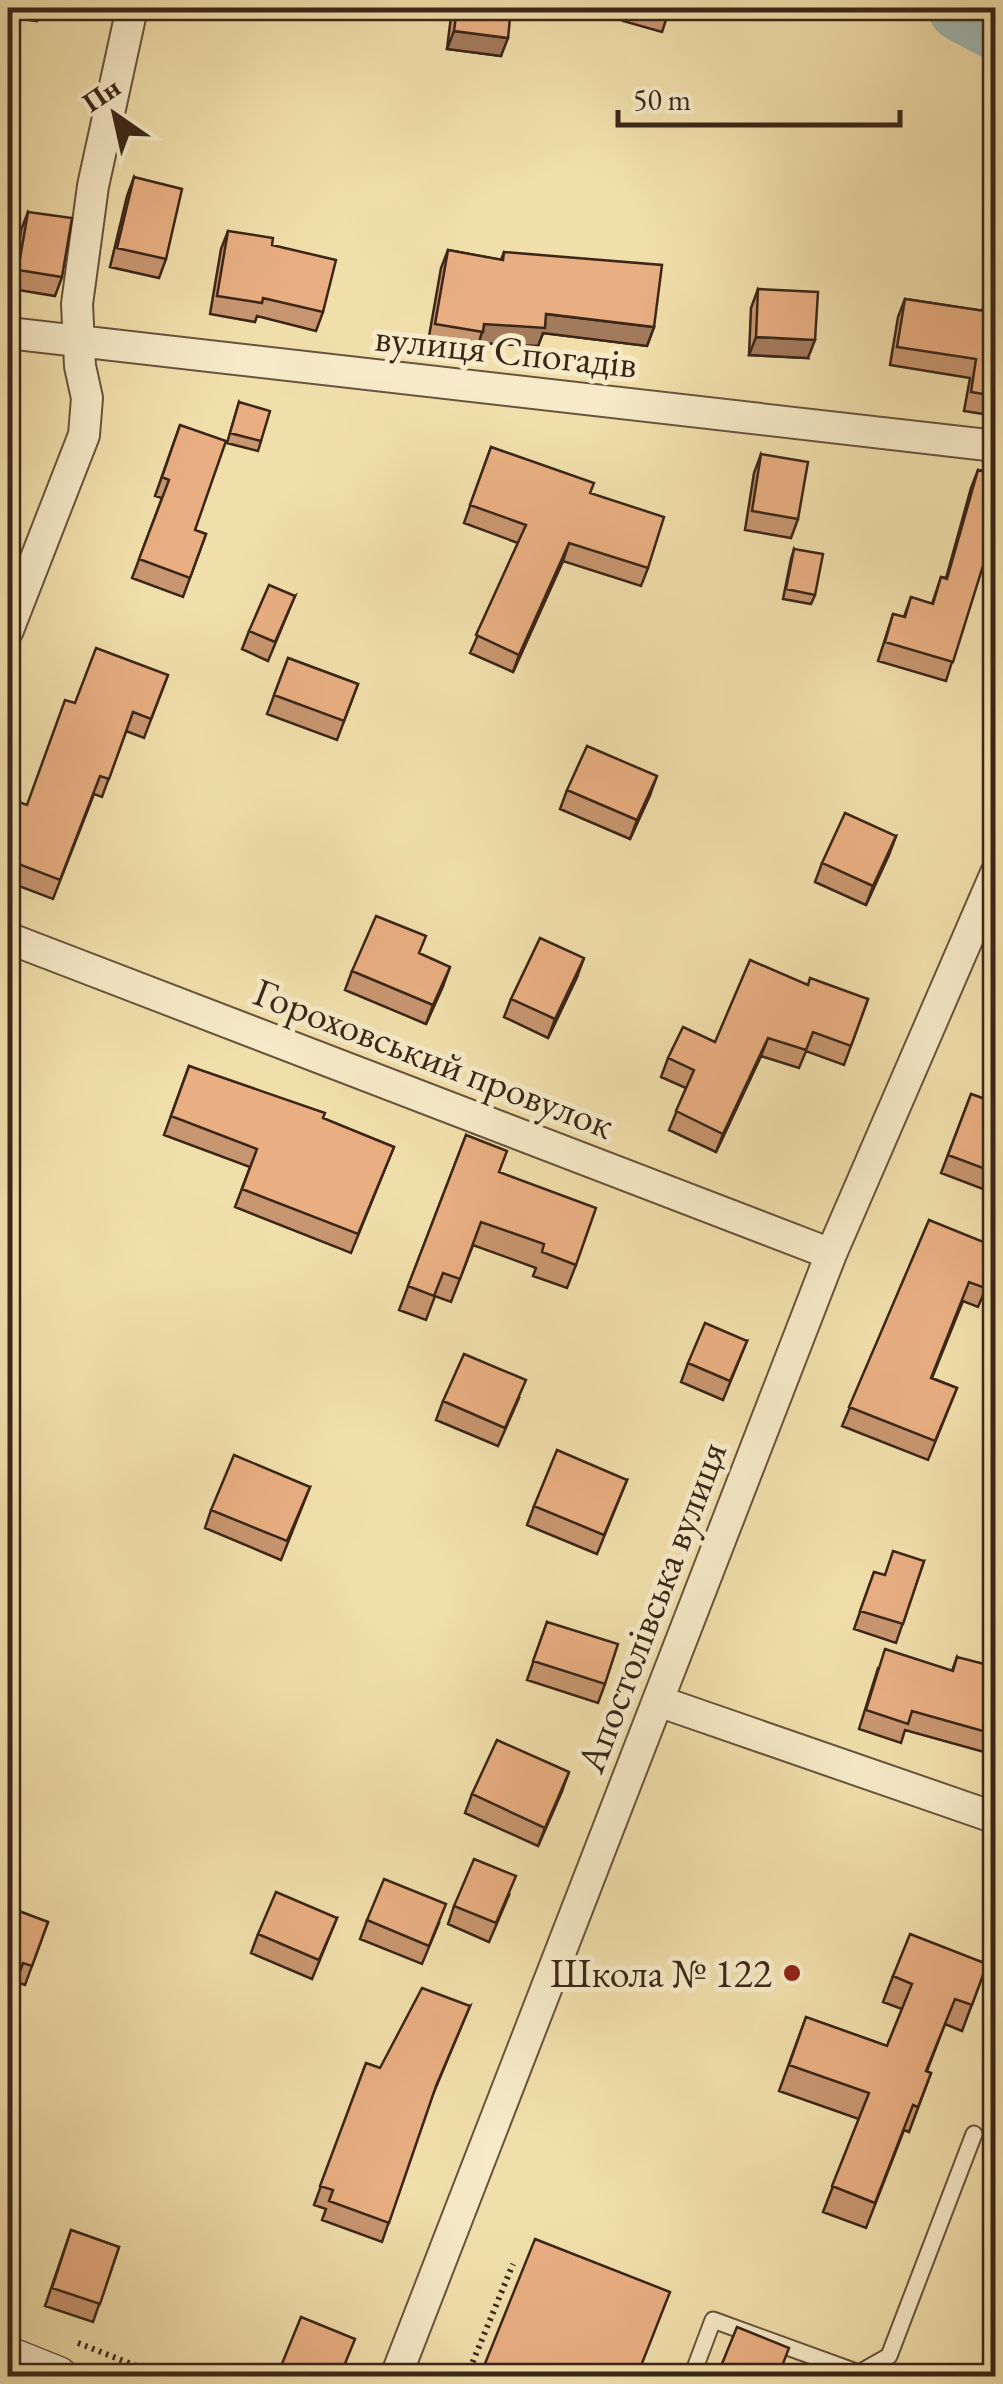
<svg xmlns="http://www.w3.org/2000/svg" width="1003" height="2384" font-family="'EB Garamond',serif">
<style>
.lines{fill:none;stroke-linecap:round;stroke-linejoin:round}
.river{stroke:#a1b9b6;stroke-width:68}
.service-casing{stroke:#68543d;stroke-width:19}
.minor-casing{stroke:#68543d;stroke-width:34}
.tertiary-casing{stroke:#68543d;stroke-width:41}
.path{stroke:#3b2618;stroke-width:6;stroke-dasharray:2.5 5;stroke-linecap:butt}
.service{stroke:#f6eac8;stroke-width:15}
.minor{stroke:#f6eac8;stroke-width:30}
.tertiary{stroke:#f6eac8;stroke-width:38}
.wall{fill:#c89670;stroke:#3b2618;stroke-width:2.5}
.shaded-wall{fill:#a37a5b;stroke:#3b2618;stroke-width:2.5}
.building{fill:#e9af82;stroke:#3b2618;stroke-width:2.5}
.poi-dot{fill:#8f2418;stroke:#f6eac8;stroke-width:4}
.labels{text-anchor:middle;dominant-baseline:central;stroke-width:10;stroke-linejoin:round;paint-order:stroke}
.street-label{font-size:40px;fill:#3b2618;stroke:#f6eac8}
.poi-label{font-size:40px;fill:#3b2618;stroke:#f6eac8;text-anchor:end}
</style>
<rect width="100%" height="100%" fill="#f1dfab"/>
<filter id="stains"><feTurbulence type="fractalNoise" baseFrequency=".002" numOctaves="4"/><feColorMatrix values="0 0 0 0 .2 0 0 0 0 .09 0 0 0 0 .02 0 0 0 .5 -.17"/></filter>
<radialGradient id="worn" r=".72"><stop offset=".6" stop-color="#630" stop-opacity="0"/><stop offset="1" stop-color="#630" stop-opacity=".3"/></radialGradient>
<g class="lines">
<!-- river -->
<path class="river" d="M962,8L996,26"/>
<defs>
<path id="service" d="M692,2376L713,2320L859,2373L889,2356L974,2134"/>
<path id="minor" d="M8,333L996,446
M8,630L84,435L87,398L80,366L77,304L93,186L132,8
M8,938L831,1254
M658,1701L996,1818
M396,2376L831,1254L996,873"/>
<path id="tertiary" d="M8,2356L58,2376"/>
</defs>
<!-- service casing -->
<use href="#service" class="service-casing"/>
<!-- minor casing -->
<use href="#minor" class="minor-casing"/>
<!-- tertiary casing -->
<use href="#tertiary" class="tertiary-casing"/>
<!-- path -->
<path class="path" d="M78,2343L162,2376
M467,2376L513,2264"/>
<!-- service -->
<use href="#service" class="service"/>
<!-- minor -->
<use href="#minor" class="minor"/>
<!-- tertiary -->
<use href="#tertiary" class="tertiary"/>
</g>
<!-- wall -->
<path class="wall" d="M452,8H511L501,56L447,49Z
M627,8H670L662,32L623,21Z
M134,177L166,259L159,278L110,267L127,196Z
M28,212L62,277L55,296L12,289L21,230Z
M228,231L272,245L323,312L316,331L257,316L255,322L210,314L221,249Z
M448,250L501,260L504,252L654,327L647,346L543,333L538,346L479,343L476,351L428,342L441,268Z
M758,289L808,358L749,355L751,308Z
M988,292L996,293V416L964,411L970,378L890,365L898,317L905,299L982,311Z
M239,402L261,441L258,451L227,443Z
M180,425L195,530L206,534L183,597L132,578L162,498L155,496Z
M491,447L590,493L648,568L641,586L563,561L513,672L470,653L518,543L464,523Z
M761,454L798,519L791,538L745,530L754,473Z
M978,470L996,475V528H994L946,681L878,661L893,614L904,617L911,597L932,604L941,577L946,578L971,488Z
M794,549L815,595L811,604L783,599L791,559Z
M295,596L268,661L242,649L249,631Z
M288,658L358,684L337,740L267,714Z
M168,675L144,738L126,731L102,797L94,794L53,899L8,882V823Z
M567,790L650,795L630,839L560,809Z
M896,836L866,905L815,882L822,863Z
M352,971L443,986L426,1024L345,990Z
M577,977L548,1038L504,1017L511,999Z
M808,985L868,999L844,1065L806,1051L799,1068L761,1056L716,1152L669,1130L686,1088L661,1077L668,1058L715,1042Z
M189,1066L394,1147L351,1253L235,1207L250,1167L164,1135Z
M971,1094L996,1103V1194L941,1173Z
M466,1135L499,1172L576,1265L567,1288L533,1276L536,1268L473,1245L451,1302L435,1296L426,1320L399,1310Z
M929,1220L996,1264L978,1307L963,1301L932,1378L957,1388L928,1460L842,1426Z
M747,1341L723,1400L681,1382L688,1363Z
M519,1398L498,1446L436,1420L443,1401Z
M627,1480L597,1554L527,1525L534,1506Z
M310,1487L281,1560L205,1528L211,1510Z
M924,1561L896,1643L854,1629L874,1572L884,1575Z
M547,1622L605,1684L598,1703L527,1680Z
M957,1657L990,1733L984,1752L905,1730L901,1743L859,1729L878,1668L952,1671Z
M562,1791L538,1846L465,1813L472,1794Z
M509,1895L489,1942L448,1924L454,1906Z
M8,1907L48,1922L25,1985L16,1982Z
M337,1918L312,1979L251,1953L258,1934Z
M367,1920L439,1923L422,1964L360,1939Z
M987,1964L962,2031L945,2024L927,2071L931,2073L909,2132L904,2130L866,2228L823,2212L859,2119L779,2091L806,2017L887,2046L902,2009L883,2002L893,1976Z
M470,2006L431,2099L382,2242L322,2220L326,2209L314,2205L366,2063L380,2068Z
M71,2230L119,2247L93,2322L45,2306Z"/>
<!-- shaded-wall -->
<path class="shaded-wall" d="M8,8H41L37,21L8,17Z
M454,31L508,38L501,56L447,49Z
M546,314L654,327L647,346L543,333L538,346L479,343L484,324Z
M756,337L815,340L808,358L749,355Z
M569,543L563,561L513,672L519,655Z
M657,776L650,795L630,839L637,820Z
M896,836L889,855L866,905L873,886Z
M584,958L577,977L548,1038L555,1019Z
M450,967L443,986L426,1024L433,1005Z
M768,1038L761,1056L716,1152L723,1134Z
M569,1772L562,1791L538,1846L545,1828Z"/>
<!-- building -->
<path class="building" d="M457,8H511L508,38L454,31Z
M647,8H670L669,14Z
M134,177L182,189L166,259L117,248Z
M28,212L72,218L62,277L18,270Z
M228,231L273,238L272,245L336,260L323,312L263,298L262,303L217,296Z
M448,250L503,260L504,252L662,265L654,327L546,314L545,328L484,324L483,332L435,324Z
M758,289L818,292L815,340L756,337Z
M988,292L996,293V396L971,392L976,359L897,347L905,299L985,311Z
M239,402L270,411L261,441L230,433Z
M180,425L226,441L195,530L206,534L190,578L139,559L169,480L162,477Z
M491,447L594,483L590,493L664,517L648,568L569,543L519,655L476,635L526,525L470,505Z
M761,454L808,462L798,519L752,511Z
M978,470L996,475V524L953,662L885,642L893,614L905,617L911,597L933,604L941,577L947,579Z
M794,549L823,554L815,595L786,589Z
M269,585L295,596L275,642L249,631Z
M96,648L168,675L151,719L133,712L109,779L100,776L60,880L8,860V823L16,801L27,805L65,700L75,703Z
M288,658L358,684L344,721L274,695Z
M587,746L657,776L637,820L567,790Z
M845,813L896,836L873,886L822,863Z
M376,916L426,936L419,953L450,967L433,1005L352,971Z
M540,938L584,958L555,1019L511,999Z
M750,960L808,985L810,978L868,999L851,1046L813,1032L806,1050L768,1038L723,1134L676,1111L694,1070L668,1058L683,1027L715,1042Z
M189,1066L325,1113L323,1118L394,1147L358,1234L242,1189L257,1149L171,1116Z
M971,1094L996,1103V1173L948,1155Z
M466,1135L507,1151L499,1172L596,1208L576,1265L542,1252L544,1244L481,1222L460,1279L443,1273L434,1296L408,1286Z
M8,1192L17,1196L8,1219Z
M929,1220L996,1247V1262L985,1288L969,1282L931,1378L957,1388L935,1441L849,1407Z
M705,1323L747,1341L730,1381L688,1363Z
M464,1354L526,1380L505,1428L443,1401Z
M557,1450L627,1480L604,1535L534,1506Z
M234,1455L310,1487L287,1541L211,1510Z
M893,1551L924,1561L903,1624L860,1611L874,1572L885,1575Z
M547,1622L618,1644L605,1684L533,1661Z
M885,1649L953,1671L957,1657L996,1667V1715L990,1733L912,1711L908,1724L866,1710Z
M497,1740L569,1772L545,1828L472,1794Z
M474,1859L516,1876L496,1923L454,1906Z
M384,1879L446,1904L429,1946L367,1920Z
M276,1892L337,1918L319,1960L258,1934Z
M8,1907L48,1922L32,1966L23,1963L8,2005Z
M910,1934L987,1964L972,2005L955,1999L926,2071L931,2073L918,2107L913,2105L875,2203L832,2186L869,2093L789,2065L806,2017L887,2046L912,1984L893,1976Z
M422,1988L470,2006L436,2086L389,2223L329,2201L333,2190L320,2186L366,2063L380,2068Z
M71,2230L119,2247L100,2304L52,2288Z
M535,2239L670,2292L637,2376H480Z
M301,2317L355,2339L340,2376H277Z
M737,2327L789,2348L779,2374L785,2376H717Z"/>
<!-- markers -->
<circle class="poi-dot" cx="792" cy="1973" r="10"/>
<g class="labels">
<!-- street labels -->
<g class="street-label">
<text transform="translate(506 350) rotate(6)">вулиця Спогадів</text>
<text transform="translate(434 1058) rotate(21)">Гороховський провулок</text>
<text transform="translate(651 1607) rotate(-69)">Апостолівська вулиця</text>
</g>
<!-- poi labels -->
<g class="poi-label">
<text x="772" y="1973">Школа № 122</text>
</g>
</g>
<!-- margin -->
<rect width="1003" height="2384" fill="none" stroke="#f1dfab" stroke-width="40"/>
<rect x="10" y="10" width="983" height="2364" fill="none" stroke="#3b2618" stroke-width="5"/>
<rect x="20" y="20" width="963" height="2344" fill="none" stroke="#3b2618" stroke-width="2.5"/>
<!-- north arrow -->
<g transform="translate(115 115) rotate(326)" stroke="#f6eac8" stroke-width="8" paint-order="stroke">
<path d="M0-8L18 38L0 25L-18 38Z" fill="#3b2618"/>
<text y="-15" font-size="28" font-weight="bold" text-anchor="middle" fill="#3b2618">Пн</text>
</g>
<!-- scale -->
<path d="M618 110v15h282v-15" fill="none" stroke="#3b2618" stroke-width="5"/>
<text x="633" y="110" font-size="30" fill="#3b2618" stroke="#f6eac8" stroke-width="8" paint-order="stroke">50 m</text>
<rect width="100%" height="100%" filter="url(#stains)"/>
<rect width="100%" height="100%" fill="url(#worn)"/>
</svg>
